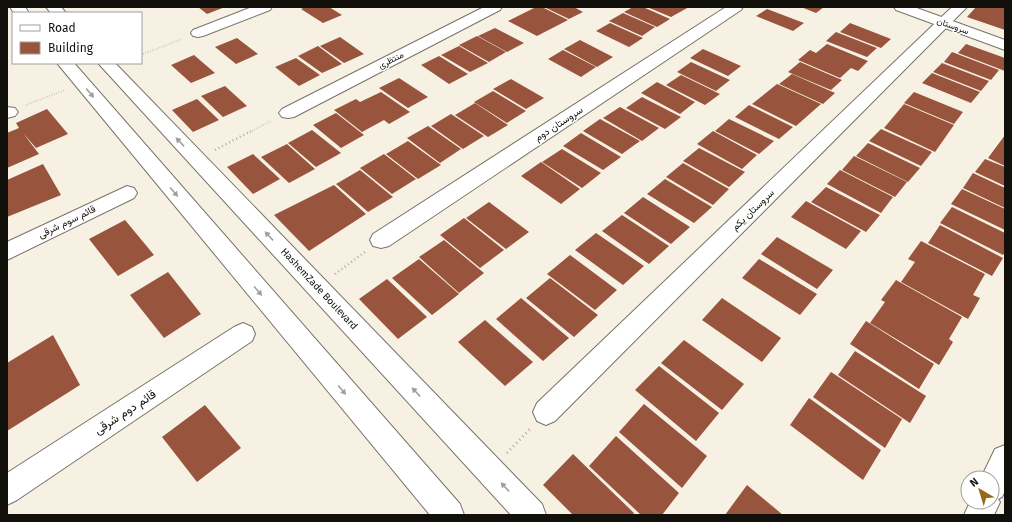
<svg xmlns="http://www.w3.org/2000/svg" width="1012" height="522" font-family="'Fira Sans',Vazirmatn,sans-serif">
<style>
.building{fill:#99543d}
.lines{fill:none;stroke-linecap:round;stroke-linejoin:round}
.street-casing{stroke:#787368;stroke-width:2}
.secondary-casing{stroke:#787368;stroke-width:2}
.path-far2{stroke:#b2ada3;stroke-width:2;stroke-dasharray:0.5 2;stroke-linecap:butt}
.path-far1{stroke:#b2ada3;stroke-width:2.5;stroke-dasharray:1 3;stroke-linecap:butt}
.path{stroke:#b2ada3;stroke-width:3;stroke-dasharray:1 3.5;stroke-linecap:butt}
.street{fill:#fff;fill-rule:evenodd}
.secondary{fill:#fff;fill-rule:evenodd}
.oneway{fill:#a09f9d}
.labels{text-anchor:middle;dominant-baseline:central;stroke-width:3;stroke-linejoin:round;paint-order:stroke}
.far-street-label{font-size:9px;fill:#11100b;stroke:#fff}
.street-label{font-size:10px;fill:#11100b;stroke:#fff}
.near-street-label{font-size:12px;fill:#11100b;stroke:#fff}
</style>
<rect width="100%" height="100%" fill="#f7f1e4"/>
<!-- building -->
<path class="building" d="M198,7H225L207,14Z
M305,7H329L342,15L323,23L301,9Z
M536,7H542L568,20L537,36L508,21Z
M544,7H574L583,12L569,19Z
M633,7H643L670,19L657,27L624,12Z
M647,7H689L671,17Z
M801,7H824L816,13Z
M976,7H1005V30L967,17Z
M767,9L804,23L793,31L756,16Z
M623,13L655,27L642,36L609,21Z
M610,23L643,38L629,47L596,31Z
M850,23L891,39L881,48L840,32Z
M495,28L524,43L507,52L478,36Z
M836,32L877,48L867,57L826,41Z
M477,36L506,52L489,62L459,45Z
M340,37L364,54L344,63L320,46Z
M237,38L258,54L236,64L215,47Z
M580,40L613,57L597,67L564,49Z
M827,44L868,61L858,71L851,68L840,78L798,60L810,50L816,53Z
M966,44L1005,58V71L958,53Z
M318,46L342,64L322,73L298,56Z
M459,46L488,63L470,72L441,55Z
M703,49L741,66L728,76L690,58Z
M563,50L596,67L581,77L548,59Z
M952,52L999,70L991,80L944,62Z
M194,55L215,73L191,83L171,65Z
M439,56L468,74L449,84L421,65Z
M296,58L320,75L299,86L275,67Z
M691,62L730,80L716,91L677,72Z
M800,62L842,80L831,90L788,72Z
M942,63L989,81L981,91L933,72Z
M932,73L980,92L971,103L922,83Z
M792,74L835,93L823,104L779,84Z
M681,75L720,94L705,105L666,85Z
M399,78L428,97L408,108L379,88Z
M511,79L544,98L526,109L493,89Z
M657,82L695,102L680,114L641,93Z
M777,84L821,104L796,126L752,104Z
M225,86L247,106L223,117L201,96Z
M493,91L526,111L507,123L474,102Z
M381,92L410,112L389,124L384,120L362,132L334,110L356,99L360,102Z
M914,92L963,112L954,124L904,103Z
M642,97L681,117L665,129L626,108Z
M197,99L219,120L193,132L172,110Z
M475,103L508,125L488,137L455,115Z
M904,104L954,125L935,152L884,128Z
M749,105L793,127L779,139L735,117Z
M620,107L659,128L642,141L603,118Z
M47,109L68,134L36,148L23,133L39,154L7,168V133L19,128L16,123Z
M336,113L364,135L341,148L313,125Z
M451,114L484,136L463,149L431,126Z
M600,119L640,141L622,154L583,131Z
M729,119L774,141L759,154L715,131Z
M428,126L461,149L440,163L407,138Z
M881,129L932,152L921,166L869,141Z
M312,130L341,153L316,167L288,143Z
M713,131L757,155L742,169L697,144Z
M581,133L621,157L603,170L563,146Z
M1005,135V166L988,158Z
M408,141L441,165L418,179L386,154Z
M868,143L920,168L908,182L856,156Z
M287,144L315,169L289,183L261,157Z
M699,148L745,172L729,187L683,161Z
M562,149L601,173L582,188L542,162Z
M253,154L280,179L253,194L227,167Z
M384,154L416,179L392,194L360,168Z
M854,156L907,182L895,197L842,170Z
M985,159L1005,167V186L975,172Z
M541,162L580,189L561,204L521,176Z
M683,163L729,189L713,205L666,177Z
M43,164L61,195L7,217V180Z
M360,170L393,197L368,212L336,184Z
M840,170L893,197L881,213L827,184Z
M973,173L1005,188V208L963,188Z
M665,179L712,207L694,223L647,194Z
M334,185L366,214L309,251L274,215Z
M826,187L880,215L866,232L811,202Z
M962,189L1005,209V230L951,204Z
M643,197L690,227L671,244L624,213Z
M806,201L861,231L846,249L791,217Z
M489,202L529,232L506,249L466,218Z
M952,207L1005,233V252L1003,255L940,223Z
M622,215L669,246L649,264L602,231Z
M464,218L504,250L480,268L440,235Z
M125,220L154,255L118,276L89,239Z
M940,225L1003,258L992,276L928,243Z
M596,233L644,266L623,285L575,250Z
M777,237L833,270L817,289L761,254Z
M444,240L484,273L459,293L419,257Z
M921,241L985,274L973,295L980,298L968,319L901,282L915,262L908,259Z
M570,255L617,290L595,310L547,274Z
M419,259L459,294L432,315L392,278Z
M759,259L817,294L800,315L742,278Z
M168,272L201,314L164,338L130,295Z
M550,278L598,315L574,337L526,298Z
M387,279L427,317L398,339L359,299Z
M896,280L962,317L949,339L953,342L939,365L870,323L885,302L881,300Z
M521,298L569,338L543,361L496,319Z
M722,298L781,338L762,362L702,320Z
M485,320L533,362L505,386L458,342Z
M866,321L934,364L919,389L850,344Z
M53,335L80,385L7,431V363Z
M684,340L744,384L722,410L661,363Z
M855,351L926,396L910,423L838,375Z
M659,366L719,413L696,441L635,390Z
M831,372L902,419L885,448L813,397Z
M809,398L881,450L863,480L790,425Z
M644,404L707,456L682,488L619,432Z
M205,405L241,448L197,482L162,437Z
M616,436L679,493L662,515H641L589,466Z
M573,454L634,513L633,515H573L543,485Z
M747,485L783,515H725Z"/>
<g class="lines">
<defs>
<path id="street" d="M252,7H272L270,10L203,36L198,37L193,36L191,33L193,30Z
M484,7H502L500,10L294,117L288,118L282,117L279,113L282,109Z
M726,7H743L741,10L389,246L381,248L373,246L370,240L373,234Z
M952,7H967L555,421L546,425L537,421L533,412L537,403Z
M7,107L15,108L18,112L15,116L7,118Z
M127,186L134,188L137,193L134,198L7,260V242Z
M243,323L252,327L255,334L252,341L17,500L7,505V473L234,327Z"/>
<path id="secondary" d="M10,7H25L29,13H14Z
M46,7H61L66,13H51Z
M894,7H914L1005,40V50L896,10Z
M57,63H74L460,504L464,515H430Z
M98,63H115L542,504L546,515H511Z
M1005,445V491L1002,497L998,499L1000,502L994,515H964L970,502H992V478H981L995,449Z"/>
</defs>
<!-- street casing -->
<use href="#street" class="street-casing"/>
<!-- secondary casing -->
<use href="#secondary" class="secondary-casing"/>
<!-- path-far2 -->
<path class="path-far2" d="M141,55L182,39
M26,105L65,90
M250,132L271,121"/>
<!-- path-far1 -->
<path class="path-far1" d="M215,150L251,131
M335,274L365,252"/>
<!-- path -->
<path class="path" d="M507,453L530,429"/>
<!-- street -->
<use href="#street" class="street"/>
<!-- secondary -->
<use href="#secondary" class="secondary"/>
</g>
<!-- one-way arrows -->
<defs><path id="oneway-solid" d="M-6-.8H1V-3.2L6.5 0L1 3.2V.8H-6Z"/></defs>
<g class="oneway">
<use href="#oneway-solid" transform="translate(90 93) rotate(50)"/>
<use href="#oneway-solid" transform="translate(180 142) rotate(-133)"/>
<use href="#oneway-solid" transform="translate(174 192) rotate(50)"/>
<use href="#oneway-solid" transform="translate(269 236) rotate(-133)"/>
<use href="#oneway-solid" transform="translate(258 291) rotate(50)"/>
<use href="#oneway-solid" transform="translate(342 390) rotate(50)"/>
<use href="#oneway-solid" transform="translate(416 392) rotate(-133)"/>
<use href="#oneway-solid" transform="translate(505 487) rotate(-133)"/>
</g>
<g class="labels">
<!-- far-street labels -->
<g class="far-street-label">
<text transform="translate(953 26) rotate(20)">سروستان</text>
<text transform="translate(391 60) rotate(-27)">منتظری</text>
</g>
<!-- street labels -->
<g class="street-label">
<text transform="translate(559 124) rotate(-33)">سروستان دوم</text>
<text transform="translate(753 210) rotate(-44)">سروستان یکم</text>
<text transform="translate(67 222) rotate(-26)">قائم سوم شرقی</text>
<text transform="translate(319 289) rotate(47)">HashemZade Boulevard</text>
</g>
<!-- near-street labels -->
<g class="near-street-label">
<text transform="translate(125 412) rotate(-33)">قائم دوم شرقی</text>
</g>
</g>
<!-- border -->
<rect width="1012" height="522" fill="none" stroke="#11100b" stroke-width="16"/>
<!-- legend -->
<rect x="12" y="12" width="130" height="52" fill="#ffffff" stroke="#a09f9d"/>
<rect x="20" y="25" width="20" height="6" fill="#ffffff" stroke="#a09f9d"/>
<text x="48" y="32" font-size="12" fill="#11100b">Road</text>
<rect x="20" y="42" width="20" height="12" fill="#99543d" stroke="#a09f9d"/>
<text x="48" y="52" font-size="12" fill="#11100b">Building</text>
<!-- north arrow -->
<g transform="translate(980 490) rotate(322)"><circle r="19" fill="#ffffff" stroke="#a09f9d"/>
<path d="M0-3L7 15L0 10L-7 15Z" fill="#966817"/>
<text y="-6" font-size="11" font-weight="bold" text-anchor="middle" fill="#11100b">N</text>
</g>
</svg>
